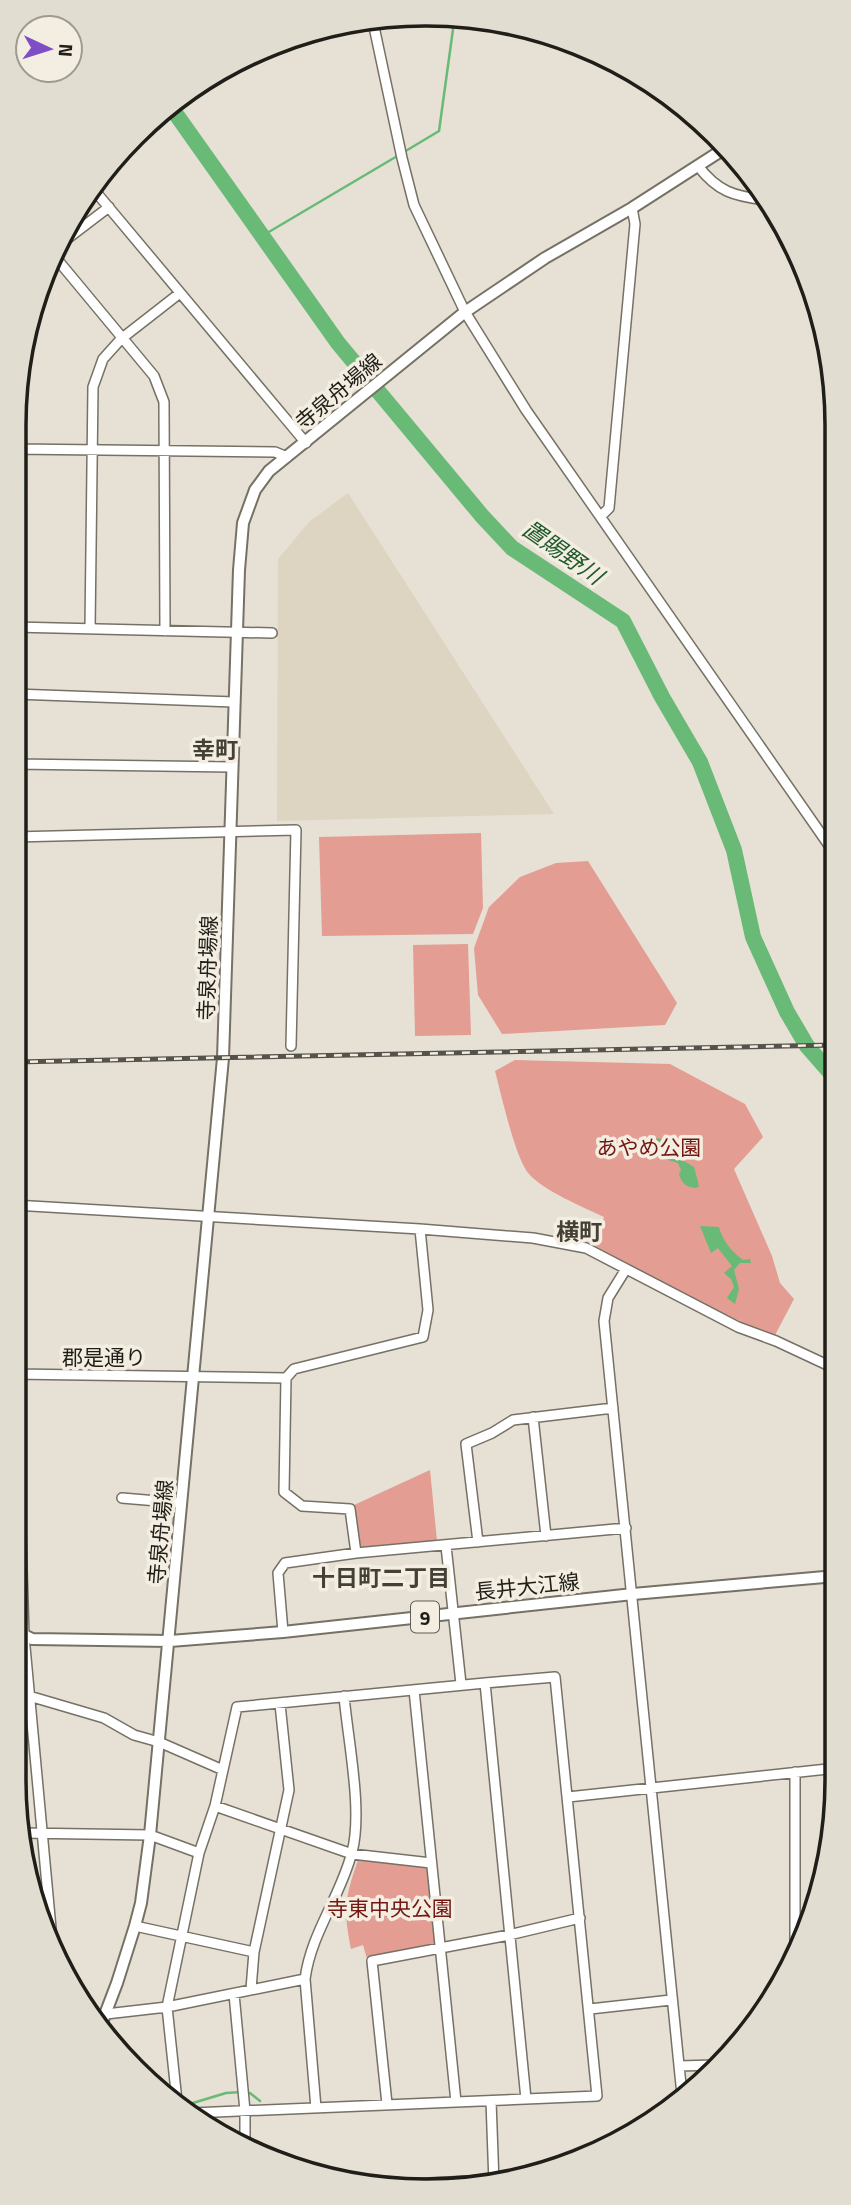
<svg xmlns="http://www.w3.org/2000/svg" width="851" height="2205" font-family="'Titillium Web','Noto Sans JP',sans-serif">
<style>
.built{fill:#ddd5c1}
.green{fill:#e39d92}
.water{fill:#68ba76}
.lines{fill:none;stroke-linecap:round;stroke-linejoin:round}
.stream{stroke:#68ba76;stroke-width:2.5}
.river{stroke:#68ba76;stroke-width:16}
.minor-casing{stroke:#767165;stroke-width:12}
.major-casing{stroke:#767165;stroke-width:14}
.minor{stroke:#fff;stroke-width:9}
.major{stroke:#fff;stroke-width:10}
.rail-casing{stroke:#54524b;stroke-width:5}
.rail{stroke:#f3eee1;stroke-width:2.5;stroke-dasharray:8;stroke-linecap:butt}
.labels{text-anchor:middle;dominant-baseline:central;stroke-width:7;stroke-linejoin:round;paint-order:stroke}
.shield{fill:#f3eee1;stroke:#5f5c55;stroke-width:2}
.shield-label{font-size:19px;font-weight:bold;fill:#1f1e19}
.street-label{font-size:21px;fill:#1f1e19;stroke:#f3eee1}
.park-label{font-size:21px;fill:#721712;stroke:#f3eee1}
.water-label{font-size:23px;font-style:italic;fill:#215a2d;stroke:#f3eee1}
.neighbourhood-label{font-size:23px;font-weight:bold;fill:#444035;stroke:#f3eee1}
.rim{fill:none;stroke:#1f1e19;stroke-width:3.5}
</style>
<rect width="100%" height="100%" fill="#e6e1d4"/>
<!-- built -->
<path class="built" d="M348,493L554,814L277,821L278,559L310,521Z"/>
<!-- green -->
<path class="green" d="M481,833L483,908L473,934L322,936L319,837Z
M588,861L677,1003L665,1025L502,1034L478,995L474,948L489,907L520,877L556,863Z
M468,944L471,1035L415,1036L413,945Z
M515,1060L670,1064L745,1104L763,1137L734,1169L772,1256L780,1283L794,1299L774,1337L714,1309L595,1246L604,1217C583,1207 544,1191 529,1174C515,1158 501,1093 495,1071Z
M430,1470L437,1541L360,1548L354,1505Z
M358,1860L430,1868L437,1944L367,1959L363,1945L351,1949C343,1910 345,1897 358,1860Z"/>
<!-- water -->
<path class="water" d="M658,1138L663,1140L675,1156L694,1167L699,1186L696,1188C686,1187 682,1184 679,1174L681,1170L678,1163L665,1159L651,1148L652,1141Z
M700,1226L719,1227C722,1240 732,1252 743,1260L750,1259L751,1263H740L734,1270L739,1289L735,1304L727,1298L734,1287L731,1279L724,1273L732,1266L718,1248L711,1253Z"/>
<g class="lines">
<!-- stream -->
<path class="stream" d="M404,152L439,131L454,22
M262,236L399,155
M250,2093L260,2101
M183,2106L226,2093L241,2092"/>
<!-- river -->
<path class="river" d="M173,110L338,343L482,516L512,548L623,621L662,697L700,762L734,850L753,937L787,1012L807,1046L835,1078"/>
<defs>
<path id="minor" d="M373,22L402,158L414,205L465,312L526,410L835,854
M698,166C718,192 734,196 765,200
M95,191L306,443
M67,239L109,207
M56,258L154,376L164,402L165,631
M14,449L275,452L287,457
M601,516L609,508L635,224L632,208
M14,627L272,633
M90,629L93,387L103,359L121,339L180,293
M15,694L234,702
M15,764L232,767
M14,837L296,830L291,1046
M14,870L17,409
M14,1058V1301L24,1636L52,1939
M14,1205L420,1229L533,1238L586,1248L738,1327L776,1341L836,1369
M626,1269L608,1298L604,1321L682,2095
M14,1374L286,1378
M533,1417L546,1536
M122,1498L181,1503
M478,1542L466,1444L492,1433L513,1420L613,1408
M446,1546L461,1684
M356,1553L350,1509L302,1506L284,1492L286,1378L294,1369L423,1337L428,1310L420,1229
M283,1632L278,1573L285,1563L356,1553L626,1528
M414,1690L456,2102
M29,1696L104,1718L134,1735L159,1742L223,1770L215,1806L352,1854L431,1863
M223,1770L237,1707L485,1683L526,2099
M568,1797L837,1768
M23,1833L150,1835L199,1853L215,1806
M135,1926L254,1952
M795,1950V1772
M251,1989L254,1952L289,1790L280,1704
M234,1994L245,2111V2144
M590,2009L671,2000
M106,2014L167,2007L305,1979
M679,2066L715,2065
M177,2101L167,2007L199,1853
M491,2101L494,2183
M387,2104L372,1961L509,1935L580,1918
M316,2108L305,1979C311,1933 341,1896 352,1852C363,1811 348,1741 344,1696
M192,2113L597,2096L555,1677L485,1683"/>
<path id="major" d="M14,1630L32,1639L170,1641L283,1632L633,1594L836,1576
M101,2025L117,1983L135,1926L141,1903L150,1835L223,1058L239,570L243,523L255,490L269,471L465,312L545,258L632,208L727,147
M369,2187L512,2180"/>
</defs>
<!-- minor casing -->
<use href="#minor" class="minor-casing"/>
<!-- major casing -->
<use href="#major" class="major-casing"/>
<!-- minor -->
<use href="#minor" class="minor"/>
<!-- major -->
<use href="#major" class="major"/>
<defs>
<path id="rail" d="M14,1062L835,1045"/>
</defs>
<!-- rail casing -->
<use href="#rail" class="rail-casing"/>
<!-- rail -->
<use href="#rail" class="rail"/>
</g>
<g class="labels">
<!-- shield labels -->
<rect class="shield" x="411" y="1601.5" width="28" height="31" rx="5"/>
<g class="shield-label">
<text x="425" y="1617">9</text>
</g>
<!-- street labels -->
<g class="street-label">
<text transform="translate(338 391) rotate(-40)">寺泉舟場線</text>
<text transform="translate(207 968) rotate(-88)">寺泉舟場線</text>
<text x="104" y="1357">郡是通り</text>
<text transform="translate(160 1532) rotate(-85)">寺泉舟場線</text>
<text transform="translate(527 1586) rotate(-6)">長井大江線</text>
</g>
<!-- park labels -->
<g class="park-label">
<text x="649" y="1147">あやめ公園</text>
<text x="390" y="1908">寺東中央公園</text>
</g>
<!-- water labels -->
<g class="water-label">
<text transform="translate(563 552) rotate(35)">置賜野川</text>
</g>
<!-- neighbourhood labels -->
<g class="neighbourhood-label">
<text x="215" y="749">幸町</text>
<text x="579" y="1231">横町</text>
<text x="381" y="1577">十日町二丁目</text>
</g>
</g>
<!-- crop -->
<path d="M0 0H851V2205H0ZM425 26H426A399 399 0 0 1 825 425V1780A399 399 0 0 1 426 2179H425A399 399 0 0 1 26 1780V425A399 399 0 0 1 425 26Z" fill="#e2ddd1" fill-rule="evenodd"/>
<path class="rim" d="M425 26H426A399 399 0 0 1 825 425V1780A399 399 0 0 1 426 2179H425A399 399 0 0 1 26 1780V425A399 399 0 0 1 425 26Z"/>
<!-- north arrow -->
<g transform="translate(49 49) rotate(94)"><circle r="33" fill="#f3eee1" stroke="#9e9b91" stroke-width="2"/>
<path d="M0-5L12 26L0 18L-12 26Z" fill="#7f4ec7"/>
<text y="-10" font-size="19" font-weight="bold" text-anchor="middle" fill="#1f1e19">N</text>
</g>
</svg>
